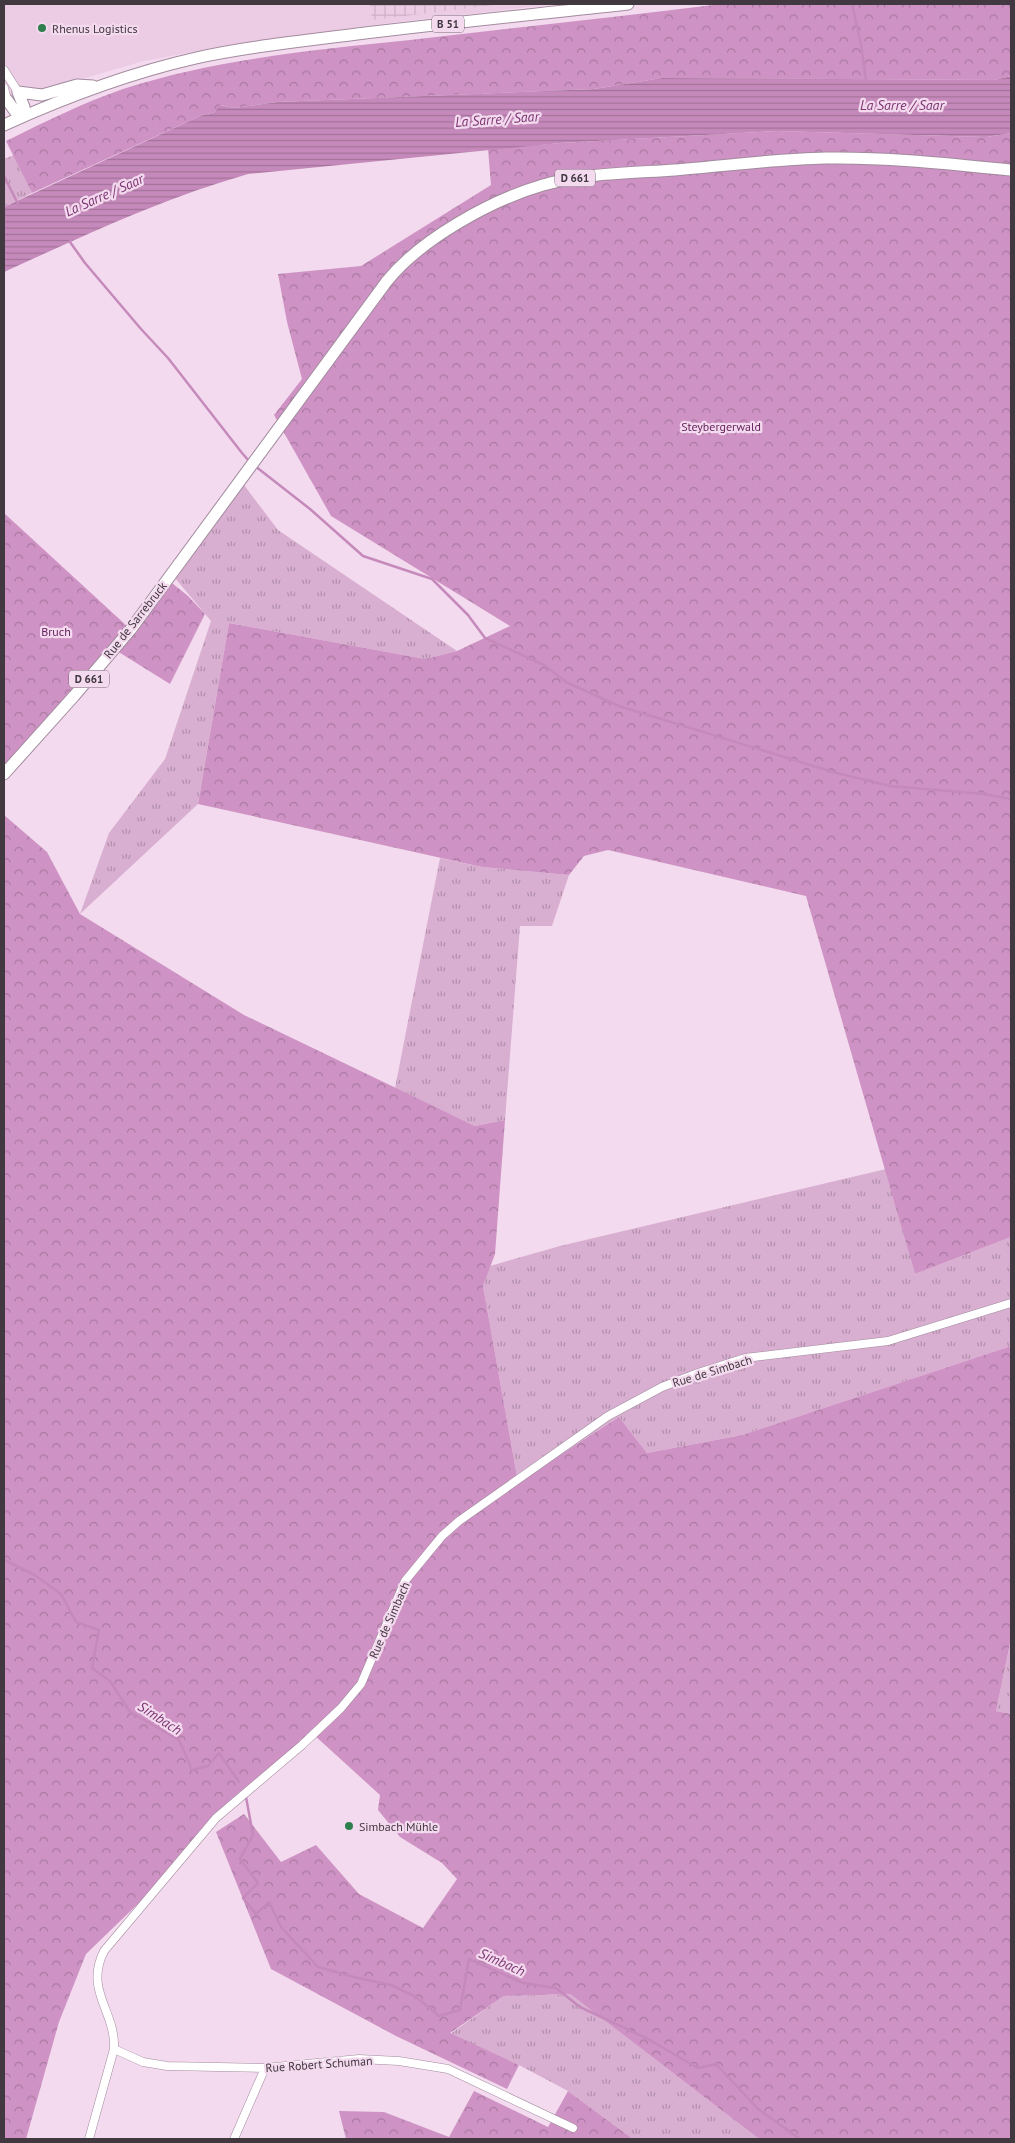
<svg xmlns="http://www.w3.org/2000/svg" width="1015" height="2143" font-family="'PT Sans',sans-serif">
<style>
.built{fill:#eccce5}
.industrial{fill:url(#industrial-grid)}
.grass{fill:url(#grass-tufts)}
.forest{fill:url(#forest-crowns)}
.water{fill:url(#water-rules)}
.lines{fill:none;stroke-linecap:round;stroke-linejoin:round}
.stream{stroke:#c58abb;stroke-width:2.5}
.minor-casing{stroke:#a28b9e;stroke-width:9}
.primary-casing{stroke:#a28b9e;stroke-width:13}
.minor{stroke:#fff;stroke-width:8}
.primary{stroke:#fff;stroke-width:11}
.poi-dot{fill:#2f7e4e;stroke:#f3daee;stroke-width:2}
.labels{text-anchor:middle;dominant-baseline:central;stroke-width:4.5;stroke-linejoin:round;paint-order:stroke}
.shield{fill:#f3daee;stroke:#776974;stroke-width:1}
.shield-label{font-size:11px;font-weight:bold;fill:#423840}
.poi-label{font-size:12px;fill:#423840;stroke:#f3daee;text-anchor:start}
.park-label{font-size:12px;fill:#641e5b;stroke:#f3daee}
.street-label{font-size:12px;fill:#423840;stroke:#f3daee}
.water-label{font-size:14px;font-style:italic;fill:#7c3572;stroke:#f3daee}
</style>
<defs>
<pattern id="industrial-grid" width="8" height="8" patternUnits="userSpaceOnUse" patternTransform="scale(1.25)"><rect width="8" height="8" fill="#eccce5"/><path d="M0 4h8M4 0v8" fill="none" stroke="#ccb0c6"/></pattern>
<pattern id="grass-tufts" width="24" height="20" patternUnits="userSpaceOnUse" patternTransform="scale(1.25)"><rect width="24" height="20" fill="#d9afd1"/><path d="M3 7l-1-3M5 7V3M7 7l1-3M15 17l-1-3M17 17v-4M19 17l1-3" fill="none" stroke="#b28fab"/></pattern>
<pattern id="forest-crowns" width="20" height="18" patternUnits="userSpaceOnUse" patternTransform="scale(1.25)"><rect width="20" height="18" fill="#ce93c4"/><path d="M2 6a3 3 0 1 1 6 0M12 15a3 3 0 1 1 6 0" fill="none" stroke="#a979a1"/></pattern>
<pattern id="water-rules" width="6" height="5" patternUnits="userSpaceOnUse" patternTransform="scale(1.25)"><rect width="6" height="5" fill="#c58abb"/><path d="M0 2.5h6" fill="none" stroke="#a27299"/></pattern>
</defs>
<rect width="100%" height="100%" fill="#f3daee"/>
<!-- built -->
<path class="built" d="M4,4H555L381,24L223,46L140,62L65,84L4,111Z"/>
<!-- industrial -->
<path class="industrial" d="M370,4H502L372,20Z"/>
<!-- grass -->
<path class="grass" d="M14,155L32,193L4,207V159Z
M244,485L278,530L457,651L425,659L229,623L198,804L80,914L109,833L165,759L211,621L175,578Z
M440,858L482,867L569,875L552,926H520L505,1120L475,1126L395,1088Z
M886,1169L915,1274L1011,1237V1346L742,1435L647,1453L619,1417L518,1482L483,1286L490,1266L560,1246Z
M1011,1639V1714L996,1711Z
M570,1994L759,2139H633L568,2091L519,2065L450,2034L504,1996Z"/>
<!-- forest -->
<path class="forest" d="M721,4H1011V76L994,80L662,78L594,89L277,102L234,108L220,105L215,112L200,116L32,193L6,141C44,122 83,103 123,89C215,59 314,50 410,40C513,28 617,17 721,4Z
M777,131L986,137L1011,133V1237L915,1274L806,896L608,850L584,856L569,875L482,867L198,804L229,623L425,659L457,651L510,626L331,516L274,415L302,379L287,322L278,274L361,266L491,185L488,149L560,143Z
M4,513L128,627L4,769Z
M167,579L188,596L205,614L170,684L117,651Z
M4,815L47,852L80,914L244,1015L475,1126L505,1120L495,1254L483,1286L518,1482L619,1417L647,1453L742,1435L1011,1346V1639L996,1711L1011,1714V2139H759L570,1994L504,1996L450,2033L519,2065L507,2089L396,2036L271,1969L216,1832L244,1814L281,1862L316,1845L359,1894L423,1928L457,1879L442,1863L400,1837L378,1810L380,1795L313,1734L244,1791L173,1870L86,1954L59,2022L26,2139H4Z
M474,2091L548,2127L568,2091L633,2139H346L339,2111L384,2112L449,2137Z"/>
<!-- water -->
<path class="water" d="M1011,76V133L986,137L777,131L560,143L248,174C164,198 83,236 4,272V207L200,116L215,112L219,105L234,108L277,102L594,89L662,78L994,80Z"/>
<g class="lines">
<!-- stream -->
<path class="stream" d="M852,4L861,45L866,81
M4,176L18,204
M71,239L70,242L85,263L141,329L168,358L242,453L249,461
M255,466L310,509L363,556L432,579L468,615L485,638L544,665L566,682L619,706L833,772L890,786L984,794L1011,799
M4,1560L33,1574L61,1594L76,1622L99,1630L92,1668L110,1681L130,1712L179,1740L192,1770L208,1766L219,1753L239,1782
M246,1797L253,1835L240,1859L258,1883L243,1898L256,1914L269,1902L281,1927L318,1967L358,1978L391,1985L416,1997L439,2016L460,2010L469,1959L523,1983L556,1988L580,2007L646,2038L698,2068L716,2064L758,2109L800,2139"/>
<defs>
<path id="minor" d="M4,70L18,92
M4,88L7,100
M114,2049L143,2062L167,2066L265,2068L359,2059L399,2061L448,2069L573,2128
M89,2139L114,2049C116,2011 84,1991 104,1951L216,1818L302,1745L341,1708L361,1684L405,1581L442,1536L459,1521L608,1416L662,1387L698,1373L745,1358L888,1341L1011,1303
M234,2139L265,2068"/>
<path id="primary" d="M18,92L42,95L77,85L93,86
M18,92L24,107L23,116
M7,100L20,118
M4,125C66,97 130,73 196,58C249,46 304,41 357,34C448,23 538,14 628,4
M4,774L74,696L131,629L387,281C421,239 491,200 543,185C585,173 632,173 675,170C725,166 775,159 826,158C888,157 950,164 1011,170"/>
</defs>
<!-- minor casing -->
<use href="#minor" class="minor-casing"/>
<!-- primary casing -->
<use href="#primary" class="primary-casing"/>
<!-- minor -->
<use href="#minor" class="minor"/>
<!-- primary -->
<use href="#primary" class="primary"/>
</g>
<!-- markers -->
<g class="poi-dot">
<circle cx="42" cy="28" r="5"/>
<circle cx="349" cy="1826" r="5"/>
</g>
<g class="labels">
<!-- shield labels -->
<g class="shield">
<rect x="432" y="15.5" width="32" height="17" rx="4"/>
<rect x="555" y="169.5" width="40" height="17" rx="4"/>
<rect x="69" y="670.5" width="40" height="17" rx="4"/>
</g>
<g class="shield-label">
<text x="448" y="24">B 51</text>
<text x="575" y="178">D 661</text>
<text x="89" y="679">D 661</text>
</g>
<!-- poi labels -->
<g class="poi-label">
<text x="52" y="28">Rhenus Logistics</text>
<text x="359" y="1826">Simbach Mühle</text>
</g>
<!-- park labels -->
<g class="park-label">
<text x="721" y="426">Steybergerwald</text>
<text x="56" y="631">Bruch</text>
</g>
<!-- street labels -->
<g class="street-label">
<text transform="translate(135 620) rotate(-52)">Rue de Sarrebruck</text>
<text transform="translate(712 1371) rotate(-17)">Rue de Simbach</text>
<text transform="translate(389 1620) rotate(-66)">Rue de Simbach</text>
<text transform="translate(319 2064) rotate(-4)">Rue Robert Schuman</text>
</g>
<!-- water labels -->
<g class="water-label">
<text x="902" y="105">La Sarre / Saar</text>
<text transform="translate(497 119) rotate(-4)">La Sarre / Saar</text>
<text transform="translate(104 195) rotate(-24)">La Sarre / Saar</text>
<text transform="translate(160 1718) rotate(33)">Simbach</text>
<text transform="translate(502 1962) rotate(24)">Simbach</text>
</g>
</g>
<!-- border -->
<rect width="1015" height="2143" fill="none" stroke="#423840" stroke-width="10"/>
</svg>
